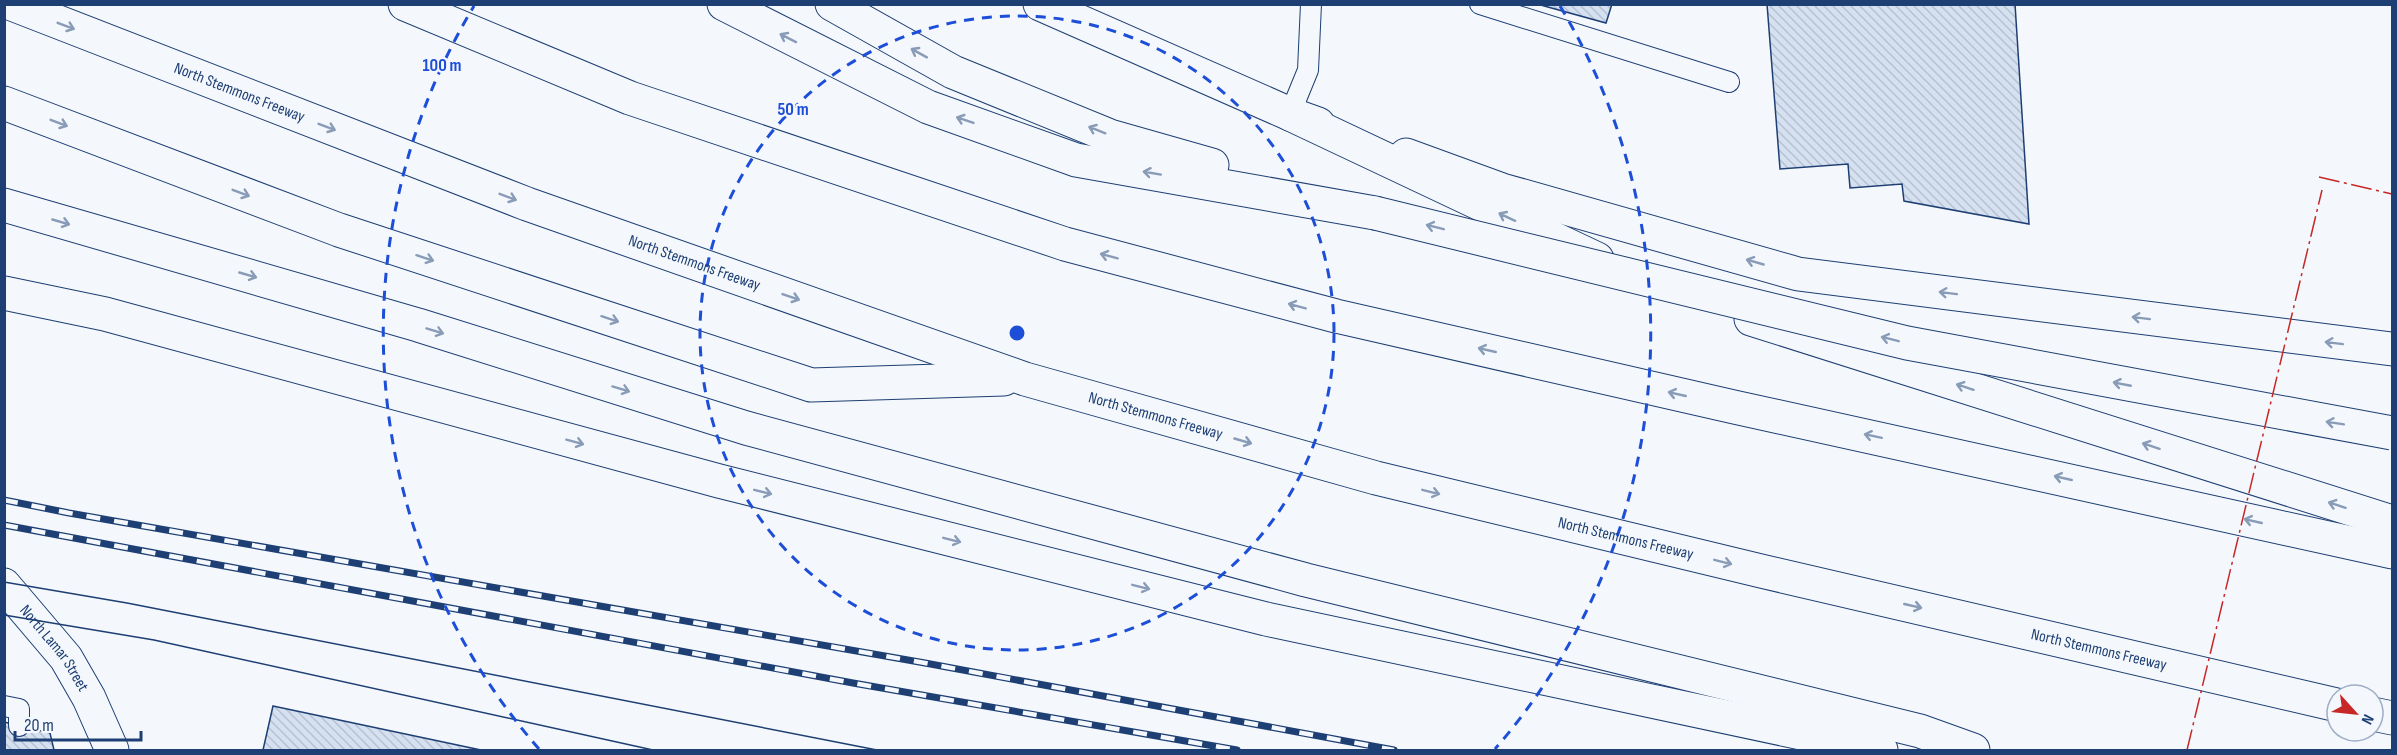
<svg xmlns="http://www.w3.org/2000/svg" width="2397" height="755" font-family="'Sofia Sans Condensed',sans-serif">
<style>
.building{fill:url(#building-back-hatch);stroke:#1d3f73;stroke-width:1.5}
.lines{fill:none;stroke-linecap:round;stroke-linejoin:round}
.service-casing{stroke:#1d3f73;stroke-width:22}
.secondary-casing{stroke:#1d3f73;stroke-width:35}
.motorway-casing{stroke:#1d3f73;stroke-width:35}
.service{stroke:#f4f7fb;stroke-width:20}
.secondary{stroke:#f4f7fb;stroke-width:33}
.motorway{stroke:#f4f7fb;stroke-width:33}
.tram{stroke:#1d3f73;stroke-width:1.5}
.rail-casing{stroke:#1d3f73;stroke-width:7}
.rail{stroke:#f4f7fb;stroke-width:4.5;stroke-dasharray:14;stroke-linecap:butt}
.motorway-bridge-casing{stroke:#1d3f73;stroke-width:35;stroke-linecap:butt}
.motorway-bridge{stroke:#f4f7fb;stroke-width:33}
.power{stroke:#c62828;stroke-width:1.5;stroke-dasharray:21 4.5 3 4.5;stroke-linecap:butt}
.oneway{stroke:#889bb7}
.ring{fill:none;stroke:#1d4ed8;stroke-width:3;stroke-dasharray:10 8}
.labels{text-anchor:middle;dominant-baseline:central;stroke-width:4.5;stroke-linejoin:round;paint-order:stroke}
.street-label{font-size:16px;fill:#1d3f73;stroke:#f4f7fb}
.centre{fill:#1d4ed8;stroke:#f4f7fb;stroke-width:3}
.ring-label{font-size:18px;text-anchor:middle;font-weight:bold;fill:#1d4ed8;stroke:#f4f7fb;stroke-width:4.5;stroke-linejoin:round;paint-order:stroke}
</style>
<defs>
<pattern id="building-back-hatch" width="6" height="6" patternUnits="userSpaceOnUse" patternTransform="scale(1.5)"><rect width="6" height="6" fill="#d5e0f0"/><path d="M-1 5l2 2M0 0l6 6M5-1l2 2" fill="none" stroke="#b6c1d1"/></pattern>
</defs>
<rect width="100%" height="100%" fill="#f4f7fb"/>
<!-- building -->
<path class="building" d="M1537,4H1612L1606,23Z
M1767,4H2015L2029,224L1904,201L1902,184L1850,188L1848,164L1780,169Z
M273,706L481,750H263Z
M4,722L50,733L54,750H4Z"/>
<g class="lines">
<defs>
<path id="service" d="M1480,4L1729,82
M1290,114L1308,70L1311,4
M4,706L19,709V726"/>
<g id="secondary">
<path d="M1040,4L1290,114L1318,124"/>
<path d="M1406,155L1502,190L1798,274L2392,349"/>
<path id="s1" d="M4,585L66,658L89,698L112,750"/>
</g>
<g id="motorway">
<path id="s2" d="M12,4L527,204L1025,379L1376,478L1761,571L2337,705"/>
<path d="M405,4L630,98L1065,244L1336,316L1734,407L2392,552"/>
<path d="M724,4L928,107L1076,160L1375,213"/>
<path d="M832,4L953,72L1110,136L1212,165"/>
<path d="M4,103L339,230L811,385L1004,379"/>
<path d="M1290,114L1597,259"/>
<path d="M4,205L418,325L746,428L1306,580L1920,731L1973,750"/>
<path d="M4,293L105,314L719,481L1266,619L1881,750"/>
<path d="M1751,319L2392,522"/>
<path d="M2373,714L2392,718"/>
</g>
</defs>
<!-- service casing -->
<use href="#service" class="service-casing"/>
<!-- secondary casing -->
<use href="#secondary" class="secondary-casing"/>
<!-- motorway casing -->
<use href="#motorway" class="motorway-casing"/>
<!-- service -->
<use href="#service" class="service"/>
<!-- secondary -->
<use href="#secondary" class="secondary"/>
<!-- motorway -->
<use href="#motorway" class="motorway"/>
<!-- tram -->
<path class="tram" d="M4,582L127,603L877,750
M4,615L154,640L653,750"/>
<defs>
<path id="rail" d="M4,500L69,513L925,663L1394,750
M4,525L853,683L1237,750"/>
</defs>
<!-- rail casing -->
<use href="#rail" class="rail-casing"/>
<!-- rail -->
<use href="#rail" class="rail"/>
<defs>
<path id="motorway-bridge" d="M1375,213L1907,343L2392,433"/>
</defs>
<!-- motorway-bridge casing -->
<use href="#motorway-bridge" class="motorway-bridge-casing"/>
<!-- motorway-bridge -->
<use href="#motorway-bridge" class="motorway-bridge"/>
<!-- power -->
<path class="power" d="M2319,177L2392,194
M2187,750L2322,190"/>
</g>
<!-- one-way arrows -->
<defs><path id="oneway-shaft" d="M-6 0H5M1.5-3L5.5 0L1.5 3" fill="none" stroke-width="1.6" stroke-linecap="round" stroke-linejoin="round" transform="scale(1.5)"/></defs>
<g class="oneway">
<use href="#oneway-shaft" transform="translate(66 26) rotate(21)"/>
<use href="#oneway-shaft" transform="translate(788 38) rotate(-153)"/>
<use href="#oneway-shaft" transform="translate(919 53) rotate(-151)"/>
<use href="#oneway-shaft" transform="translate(965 120) rotate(-161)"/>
<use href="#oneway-shaft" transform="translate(59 123) rotate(21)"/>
<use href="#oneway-shaft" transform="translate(327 127) rotate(21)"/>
<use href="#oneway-shaft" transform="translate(1097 130) rotate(-158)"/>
<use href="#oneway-shaft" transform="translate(1152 173) rotate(-170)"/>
<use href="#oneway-shaft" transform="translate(241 193) rotate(21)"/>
<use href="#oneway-shaft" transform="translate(508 197) rotate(21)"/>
<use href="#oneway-shaft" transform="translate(1507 217) rotate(-155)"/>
<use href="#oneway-shaft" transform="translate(61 222) rotate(16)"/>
<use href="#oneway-shaft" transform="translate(1435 227) rotate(-166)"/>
<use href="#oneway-shaft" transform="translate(1109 256) rotate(-165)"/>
<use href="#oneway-shaft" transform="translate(425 258) rotate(18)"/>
<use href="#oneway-shaft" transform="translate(1755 262) rotate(-164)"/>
<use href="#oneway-shaft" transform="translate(248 275) rotate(16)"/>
<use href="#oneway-shaft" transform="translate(1948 293) rotate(-173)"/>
<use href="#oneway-shaft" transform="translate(791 297) rotate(19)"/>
<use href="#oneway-shaft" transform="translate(1297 306) rotate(-165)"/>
<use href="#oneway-shaft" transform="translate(2141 318) rotate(-173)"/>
<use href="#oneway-shaft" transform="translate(610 319) rotate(18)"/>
<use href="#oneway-shaft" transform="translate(435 331) rotate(17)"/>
<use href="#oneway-shaft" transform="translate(1890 339) rotate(-166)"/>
<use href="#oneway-shaft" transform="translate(2334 343) rotate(-173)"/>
<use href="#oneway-shaft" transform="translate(1487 350) rotate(-167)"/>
<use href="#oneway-shaft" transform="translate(2122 384) rotate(-169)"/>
<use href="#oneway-shaft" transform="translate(1965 387) rotate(-162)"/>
<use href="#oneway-shaft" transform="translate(621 389) rotate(17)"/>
<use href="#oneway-shaft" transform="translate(1677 394) rotate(-167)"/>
<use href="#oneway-shaft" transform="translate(2335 423) rotate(-171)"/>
<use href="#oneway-shaft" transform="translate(1873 436) rotate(-168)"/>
<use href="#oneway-shaft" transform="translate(1243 441) rotate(16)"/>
<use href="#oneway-shaft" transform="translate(575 442) rotate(15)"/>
<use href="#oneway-shaft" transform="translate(2151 446) rotate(-162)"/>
<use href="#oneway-shaft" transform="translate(2063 478) rotate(-167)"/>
<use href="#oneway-shaft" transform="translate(763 492) rotate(14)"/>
<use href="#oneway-shaft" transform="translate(1431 492) rotate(14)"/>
<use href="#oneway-shaft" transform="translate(2337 505) rotate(-162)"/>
<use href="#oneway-shaft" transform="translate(2253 521) rotate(-167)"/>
<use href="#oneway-shaft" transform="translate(952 540) rotate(14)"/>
<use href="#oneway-shaft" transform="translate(1723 562) rotate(14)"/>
<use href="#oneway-shaft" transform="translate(1141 587) rotate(14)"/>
<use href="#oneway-shaft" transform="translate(1913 606) rotate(13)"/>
</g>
<!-- distance rings -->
<g class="ring">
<circle cx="1017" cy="333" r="317"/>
<path d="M539 749A634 634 0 0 1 474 6M1560 6A634 634 0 0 1 1495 749"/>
</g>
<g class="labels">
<!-- street labels -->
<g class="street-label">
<text stroke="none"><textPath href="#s2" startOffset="244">North Stemmons Freeway</textPath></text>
<text stroke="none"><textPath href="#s2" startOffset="730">North Stemmons Freeway</textPath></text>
<text stroke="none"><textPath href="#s2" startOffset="1216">North Stemmons Freeway</textPath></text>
<text stroke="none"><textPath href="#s2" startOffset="1702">North Stemmons Freeway</textPath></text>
<text stroke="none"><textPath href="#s1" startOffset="81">North Lamar Street</textPath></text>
<text stroke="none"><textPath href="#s2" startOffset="2188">North Stemmons Freeway</textPath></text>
</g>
</g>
<circle cx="1017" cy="333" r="9" class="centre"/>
<g class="ring-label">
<text x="442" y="71">100 m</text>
<text x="793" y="115">50 m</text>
</g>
<!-- border -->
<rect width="2397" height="755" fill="none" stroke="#1d3f73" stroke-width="12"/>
<!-- north arrow -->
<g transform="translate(2355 713) rotate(117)"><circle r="28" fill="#f4f7fb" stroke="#9eadc5" stroke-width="1.5"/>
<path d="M0-4.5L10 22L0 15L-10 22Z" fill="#c62828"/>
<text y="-9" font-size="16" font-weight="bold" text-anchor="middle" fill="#1d3f73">N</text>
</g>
<!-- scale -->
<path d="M15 731v9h126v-9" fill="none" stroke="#1d3f73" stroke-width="3"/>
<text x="24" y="731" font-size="18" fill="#1d3f73" stroke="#f4f7fb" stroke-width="4.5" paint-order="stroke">20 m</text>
</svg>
